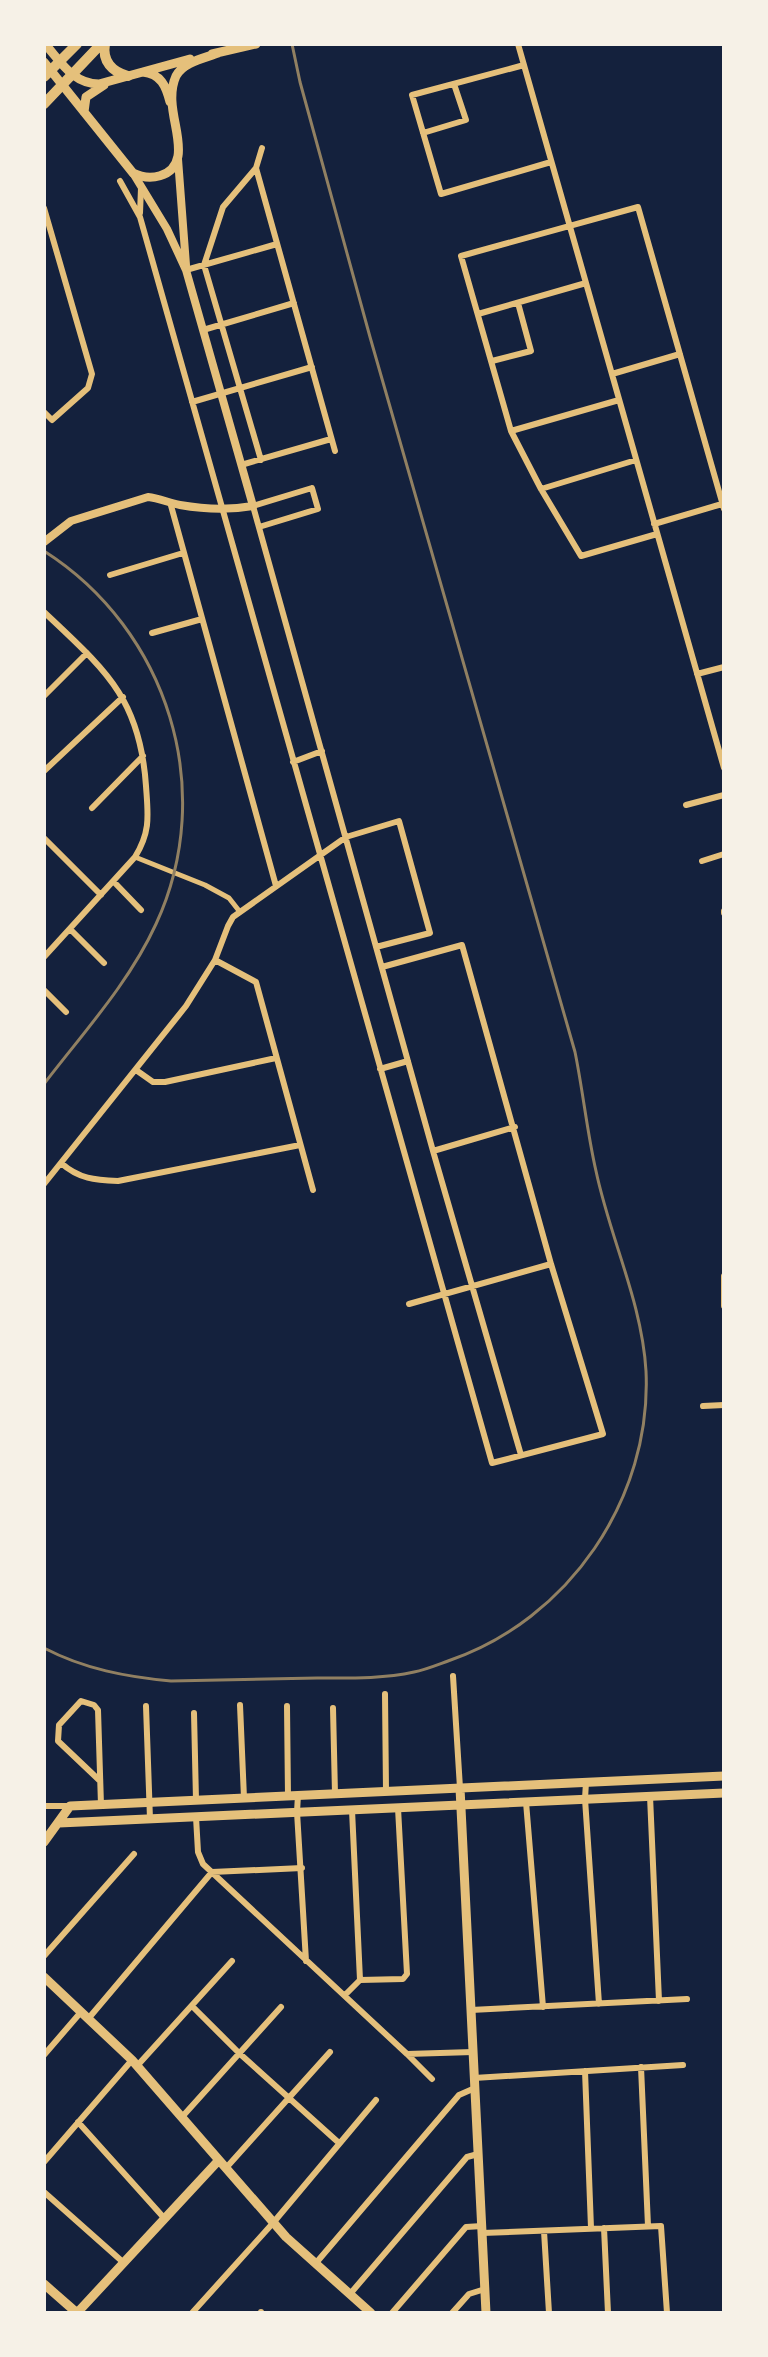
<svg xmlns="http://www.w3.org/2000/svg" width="768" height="2357" font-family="'Times New Roman',serif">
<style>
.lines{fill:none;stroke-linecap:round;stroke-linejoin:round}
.pedestrian{stroke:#e5c07b;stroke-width:5}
.minor{stroke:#e5c07b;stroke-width:6}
.tertiary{stroke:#e5c07b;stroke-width:8}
.secondary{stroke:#e5c07b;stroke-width:9}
.primary{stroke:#e5c07b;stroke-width:10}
.trunk{stroke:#e5c07b;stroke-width:10}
.rail{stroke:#918062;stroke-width:3}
</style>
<rect width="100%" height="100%" fill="#14213d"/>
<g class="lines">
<!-- pedestrian -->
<path class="pedestrian" d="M135,857L205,885L229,898L240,912"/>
<!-- minor -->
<path class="minor" d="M518,44L724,768
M524,65L412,95L441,194L551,162
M423,133L466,120L454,84
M256,168L335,451
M120,181L140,217L492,1463L603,1434L551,1264L462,945L382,967
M44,208L92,374L88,388L52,420L44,412
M140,213L141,188
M186,270L277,244
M478,314L586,283
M203,330L294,303
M492,361L531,351L518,303
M612,374L680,354
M192,402L312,367
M511,431L619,400
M261,460L204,265L223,207L256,168L262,148
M241,465L331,439
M541,489L636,460
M170,502L276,886
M654,524L722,504
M259,527L318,509L312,488L253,506L433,1151L521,1455
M657,534L581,556L541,489L511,431L461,256L638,207L724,509
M110,575L183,553
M44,612C104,669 140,697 146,786C148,815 151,831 135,857L44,957
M152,633L202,619
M697,674L724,667
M44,696L87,653
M293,762L322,751
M44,771L123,697
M686,805L724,795
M92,808L143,756
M44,838L101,895
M702,861L724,854
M114,882L141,910
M724,911V913
M70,929L104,963
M215,960L256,982L313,1190
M44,990L66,1012
M380,1069L408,1061
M136,1070L153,1082H165L276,1058
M433,1151L515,1127
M61,1163C79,1179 95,1180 118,1181L300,1145
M44,1184L186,1006L215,960L228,926L233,917L346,837L399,821L430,933L376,947
M724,1276V1306
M409,1304L551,1264
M703,1406L724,1405
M453,1676L460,1788
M385,1694L386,1791
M240,1705L244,1798
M146,1706L150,1819
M287,1706L288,1796
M333,1708L335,1794
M194,1713L196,1800
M99,1780L58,1741L59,1725L81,1701L94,1705L98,1710L101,1805
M586,1782L585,1799L599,2004
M298,1795L297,1812L306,1961
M650,1796L659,2001
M526,1802L543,2007
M44,1806H70
M196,1817L198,1852L203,1864L407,2054L473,2052
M44,1956L134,1854
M360,1980L403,1979L407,1974L398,1808
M345,1995L360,1980L352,1810
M192,2006L239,2053L339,2143
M471,2010L687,1999
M88,2019L212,1872L302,1868
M407,2054L432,2079
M44,2055L81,2012
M137,2066L232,1961
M641,2067L648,2226
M585,2071L591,2228
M474,2078L683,2065
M182,2117L281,2007
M78,2122L165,2219
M44,2162L132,2060
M226,2168L330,2052
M44,2192L124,2263
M604,2228L608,2313
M544,2231L549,2313
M482,2233L661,2226L667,2313
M316,2263L459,2095L475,2088
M350,2294L467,2157L478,2154
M261,2312V2313
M192,2313L273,2223L376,2100
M392,2313L466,2227L482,2226
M452,2313L469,2294L485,2289"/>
<!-- tertiary -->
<path class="tertiary" d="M178,159L186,265
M44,542L71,521L148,497C159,498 169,503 180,505C203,509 230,510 253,506L186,270L167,229L133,173"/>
<!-- secondary -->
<path class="secondary" d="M45,44C61,62 73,84 99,84L190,59
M212,54L256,44
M44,62L133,173C149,181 174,178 178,156C182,133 164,103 176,76C183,62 205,58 218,53
M143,72C161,74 166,86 170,102
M84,112L86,97L104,85
M460,1788L486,2313
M59,1823L724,1793
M44,1842L70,1806L724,1776
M44,1977L132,2060L286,2237L371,2313
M44,2284L77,2313
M77,2313L219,2160"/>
<!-- primary -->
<path class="primary" d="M105,44C102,61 112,72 128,76
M44,104L101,44"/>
<!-- trunk -->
<path class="trunk" d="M44,46L46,44
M44,77L77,44"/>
<!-- rail -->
<path class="rail" d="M44,551C168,630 218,790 156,924C129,983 83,1033 44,1084
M44,1648C84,1669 127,1677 171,1681C220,1680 269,1679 317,1678C349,1678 382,1679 414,1672C425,1670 437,1665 448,1661C569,1620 652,1498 646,1371C642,1302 610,1238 596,1171C587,1132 583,1091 575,1052L370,337L300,82L292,44"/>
</g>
<!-- border -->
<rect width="768" height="2357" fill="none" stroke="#f6f1e7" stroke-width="92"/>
</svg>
